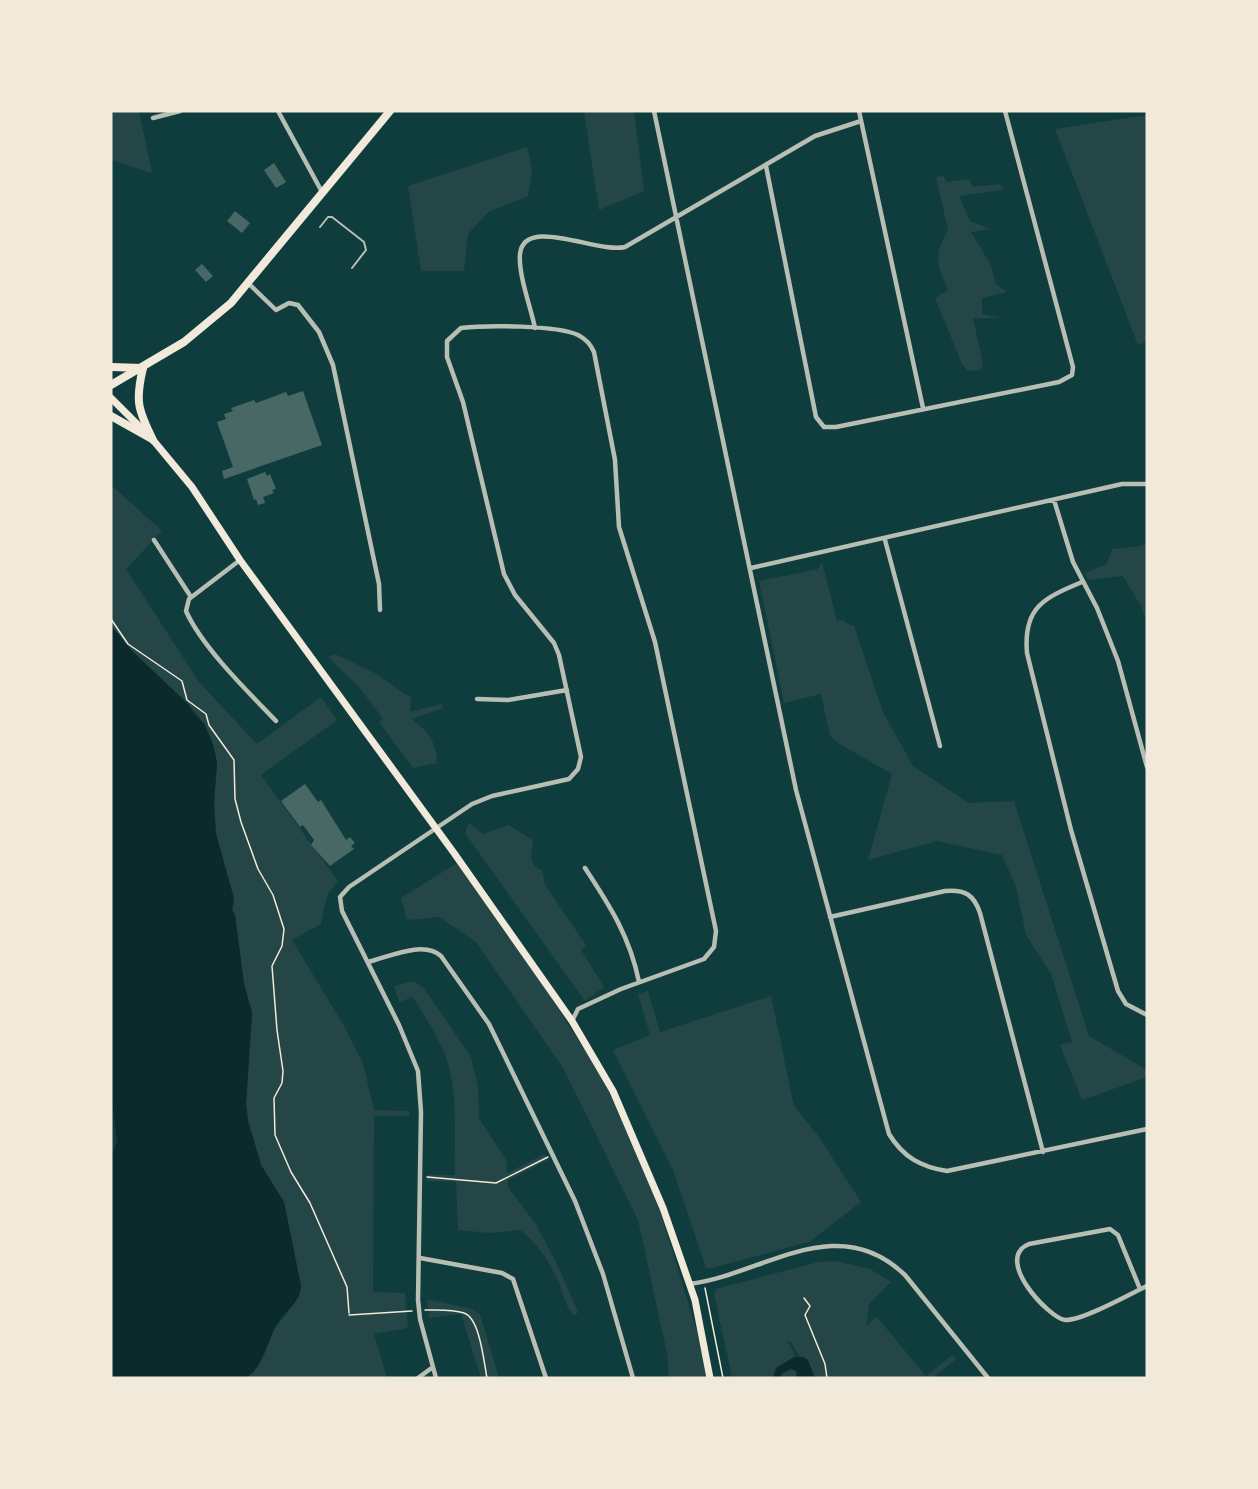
<svg xmlns="http://www.w3.org/2000/svg" width="1258" height="1489" font-family="Ubuntu,sans-serif">
<style>
.green{fill:#244646}
.water{fill:#0a2a2b}
.building{fill:#486865}
.lines{fill:none;stroke-linecap:round;stroke-linejoin:round}
.path{stroke:#f1e9da;stroke-width:1.5}
.service{stroke:#b8beb3;stroke-width:2}
.minor{stroke:#b8beb3;stroke-width:4.5}
.secondary{stroke:#f1e9da;stroke-width:7}
.primary{stroke:#f1e9da;stroke-width:8}
.motorway{stroke:#f1e9da;stroke-width:8}
</style>
<rect width="100%" height="100%" fill="#0f3d3e"/>
<!-- green -->
<path class="green" d="M111,111H139L152,173L111,160Z
M584,111H634L644,191L599,210Z
M1147,115V341L1138,345L1055,129Z
M527,147L532,169L528,196L488,212L468,234L464,271H421L408,186Z
M943,176L947,182L969,179L973,187L1000,184L1004,190L959,196L970,221L990,229L971,232L991,265L996,284L1007,292L982,298V314L1001,318H973L983,365L980,370L968,371L962,364L935,298L948,290C937,264 933,256 948,230L936,177Z
M111,485L162,531L126,569L199,682L257,744L321,697L337,720L261,775L338,881L327,895L321,924L292,940L344,1026L363,1063L374,1110L409,1111V1116H374L373,1292L405,1293L408,1328L374,1334L387,1378H246L257,1367L272,1331L286,1315L301,1286L284,1202L261,1165L248,1121L246,1103L252,1013L244,984L235,915L232,910L234,902L216,834L214,804L217,762L205,725L189,705L132,651L111,626Z
M1147,542V623L1141,606L1123,576L1088,580L1085,573L1107,564L1112,549L1141,546Z
M822,562L837,621L844,620L845,623L854,626L883,712L913,766L969,803L1014,801L1089,1036L1147,1070V1077L1082,1100L1060,1045L1072,1042L1051,974L1026,935L1016,887L1002,855L937,841L868,860L892,774L838,743L830,736L821,694L784,703L759,581L818,569Z
M335,654L375,673L411,698L410,712L442,704L443,708L412,719C428,732 437,742 437,763L413,768L379,722L383,719L360,688L328,657Z
M469,823L483,834L508,825L533,840C531,852 528,865 542,870L545,885L586,945L581,950L604,987L585,1001L465,833Z
M457,863L543,985L604,1080L650,1178L698,1335L707,1378H669L667,1353L638,1220L563,1068L476,942L439,917L407,920L401,898Z
M414,981L424,988L471,1057L478,1088L479,1118L506,1160L507,1173L545,1154L548,1160L508,1180V1187L535,1223L557,1264L578,1312L574,1316C565,1305 564,1296 559,1283C550,1263 538,1243 520,1230L489,1233L458,1230L456,1182L427,1181L428,1175H455C454,1140 458,1097 448,1063C440,1039 426,1019 413,997L399,1002L394,986Z
M648,991L660,1032L771,996L794,1106L819,1137L861,1202L809,1242L712,1268H706L673,1170L613,1050L650,1035L638,994Z
M835,1261L870,1269L891,1282L869,1304L866,1326L877,1317L926,1376L952,1355L956,1359L933,1378H812L791,1342L787,1341L807,1378H732L714,1294L716,1289L818,1262Z
M427,1299L472,1309L480,1314L499,1378H481L461,1314L429,1318Z"/>
<!-- water -->
<path class="water" d="M111,626L132,651L189,705L192,711L205,725L213,744L217,762L214,804L216,834L234,898L232,910L235,915L244,984L252,1013L246,1103L248,1121L261,1165L284,1202L301,1286C300,1303 287,1309 279,1321C267,1339 265,1366 246,1378H111V1157L117,1142L111,1094Z
M794,1357H803L808,1360L815,1378H797L796,1371L791,1369L783,1373L779,1378H773L776,1368Z"/>
<!-- building -->
<path class="building" d="M274,163L286,182L276,188L264,170Z
M235,211L250,223L242,233L227,221Z
M202,264L213,276L206,282L195,270Z
M303,391L322,445L224,479L222,471L233,467L217,422L226,419L224,414L233,411L231,408L254,400L256,403L286,392L288,396Z
M265,472L267,476L270,474L276,489L272,490L274,493L263,497L265,503L258,505L256,499L254,500L247,479Z
M305,784L318,802L321,800L346,840L350,837L355,843L351,846L354,849L330,866L311,845L314,840L303,825L300,827L281,801Z"/>
<g class="lines">
<!-- path -->
<path class="path" d="M111,619L128,644L182,681L187,700L206,714L209,725L234,760L235,799L241,822L258,869L273,895L284,929L282,946L272,966L277,1030L283,1071L282,1083L274,1098L275,1135L291,1172L310,1203L347,1287L349,1313
M427,1177L496,1183L548,1157
M705,1288L723,1378
M804,1298L810,1306L805,1315L825,1364L827,1378
M425,1310C438,1310 452,1309 464,1313C480,1318 484,1363 487,1378
M349,1315L412,1311"/>
<!-- service -->
<path class="service" d="M320,227L328,217H332L364,242L366,250L352,268"/>
<!-- minor -->
<path class="minor" d="M278,111L322,192
M654,111L796,790L889,1134C903,1157 921,1167 947,1171L1147,1129
M859,111L923,408
M153,118L180,111
M766,166L816,417L824,427H836L1059,382L1072,375L1073,367L1005,111
M249,284L276,310L289,303L298,305L319,332L333,365L379,584L380,610
M535,328C531,308 518,274 520,254C524,215 598,254 625,247L815,136L861,121
M1054,500L1073,562L1097,608L1118,661L1147,767
M154,540L191,597
M885,540L940,746
M240,560L189,599L186,611C202,647 248,692 276,721
M751,568L1122,484H1147
M1082,582C1044,598 1023,607 1027,653L1071,830L1118,991L1126,1004L1147,1015
M477,699L508,700L567,690
M585,868C610,906 630,937 639,982
M830,917L945,891C965,889 974,895 980,913L1043,1152
M368,962C389,957 423,940 441,956L489,1024L575,1201L603,1274L633,1378
M420,1258L502,1273L513,1279L546,1378
M689,1284C763,1275 836,1209 905,1275L988,1378
M1140,1289L1118,1235L1110,1229L1029,1244C993,1259 1049,1318 1065,1320C1082,1321 1130,1294 1147,1286
M418,1378L433,1367
M436,1378L420,1319L418,1300L421,1112L418,1071L399,1025L342,911L340,897L349,887L472,804L492,796L569,779L578,769L581,757L559,655L554,643L515,595L504,574L463,402L447,357V341L461,328C485,325 557,325 578,335C586,339 591,345 594,352L615,460L619,527L655,642L716,931L714,947L704,959L621,989L578,1009L572,1021"/>
<!-- secondary -->
<path class="secondary" d="M111,398L153,440L192,487L240,560L454,853L572,1021L613,1091L663,1208L695,1300L710,1378"/>
<!-- primary -->
<path class="primary" d="M143,368C135,401 138,410 153,440
M111,385L184,342L231,303L390,111
M111,416L152,439"/>
<!-- motorway -->
<path class="motorway" d="M111,367L143,368"/>
</g>
<!-- border -->
<rect width="1258" height="1489" fill="none" stroke="#f1e9da" stroke-width="225"/>
</svg>
